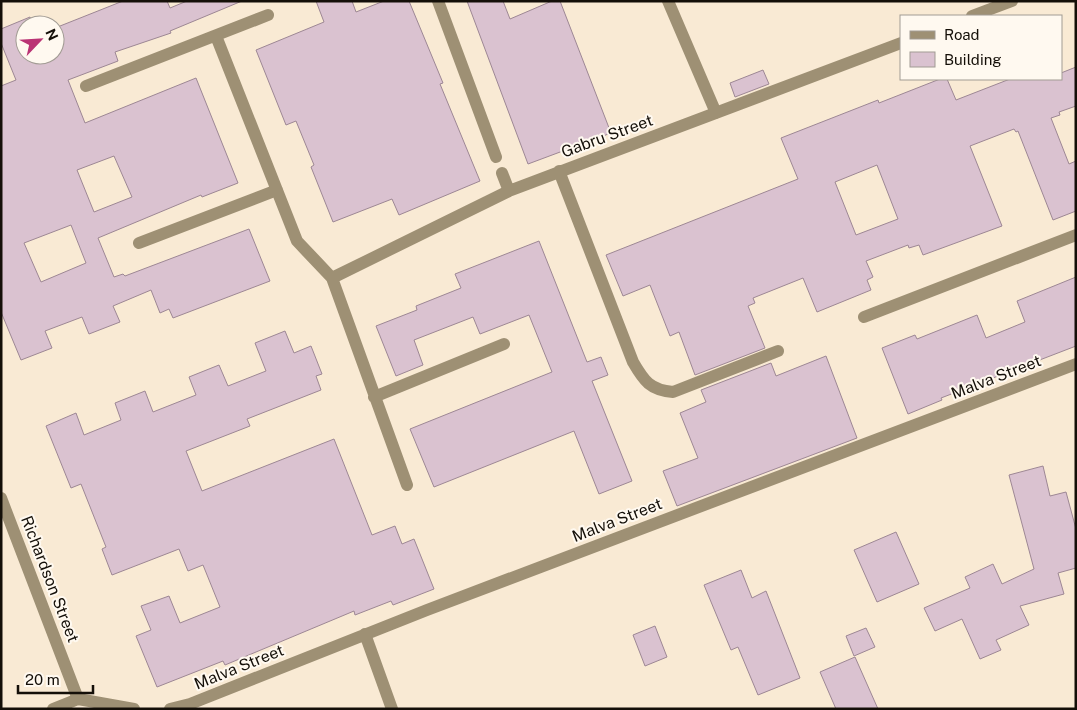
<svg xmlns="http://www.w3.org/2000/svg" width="1077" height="710" font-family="'Public Sans',sans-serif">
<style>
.building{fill:#dac2d0;stroke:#9d8794;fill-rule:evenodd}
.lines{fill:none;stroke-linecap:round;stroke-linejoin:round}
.minor{stroke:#9e9074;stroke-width:12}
.labels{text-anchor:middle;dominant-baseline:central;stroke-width:4;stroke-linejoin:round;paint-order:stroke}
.street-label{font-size:16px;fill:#140f08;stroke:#fff9f0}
</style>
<rect width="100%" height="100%" fill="#f9ead4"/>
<!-- building -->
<path class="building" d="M123,1H167L170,8L187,1H242L170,31L171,33L115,52L118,61L68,80L85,123L196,78L238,183L202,197L201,195L98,238L114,277L123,274L125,276L249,229L270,281L173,318L169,309L160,313L151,290L113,306L120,322L89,334L82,317L45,331L52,348L21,360L1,312V86L16,80L1,43V29L30,17L33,25H25V55H55V28ZM114,156L132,197L94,212L77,170ZM71,225L86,263L41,282L24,243Z
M316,1H352L356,12L384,1H409L443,83L440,84L480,181L399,215L392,199L333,222L311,167L314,165L296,121L286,125L256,50L324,22Z
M467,1H503L510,19L552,1H560L611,133L528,164Z
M1076,67V106L1059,112L1060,115L1051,118L1069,164L1076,161V211L1053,220L1018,131L1016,132L1014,129L970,146L1002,226L923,255L919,245L909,248L908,245L866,261L873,277L867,280L871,290L817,312L803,278L753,298L755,303L748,306L765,348L695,375L679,332L670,336L650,285L623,296L606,255L798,179L781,138L878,100L879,103L940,79H947L956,100L1010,79H1061V73ZM877,165L898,219L856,235L835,182Z
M763,70L769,84L735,97L730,83Z
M539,241L587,362L601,357L608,375L592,381L632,481L599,494L574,431L434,487L410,429L552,372L529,315L480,334L473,317L414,340L423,365L396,376L376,326L417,310L416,306L461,288L455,274Z
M1076,277V346L941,398L942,400L908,414L882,348L915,335L917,339L977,315L986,338L1025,322L1017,301Z
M285,331L294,353L311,346L322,374L316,376L321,390L247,419L250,426L186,451L202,491L334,439L372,535L395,526L402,544L414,539L434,589L393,605L391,601L355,615L354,611L225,665L223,661L157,687L136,636L151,630L141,606L169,596L180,623L220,607L203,565L188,571L179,549L112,575L102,549L106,547L81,484L71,488L46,426L76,413L84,435L121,420L115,403L145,391L153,412L196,395L189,377L219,365L228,386L266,371L255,343Z
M826,356L857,438L677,506L663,471L698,458L680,413L706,402L701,390L771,363L776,376Z
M1043,466L1050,496L1066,492L1076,529V568L1058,573L1064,594L1020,606L1029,625L996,640L1001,650L980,659L962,619L935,631L924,608L970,588L965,577L993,564L1002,584L1034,569L1009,475Z
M896,532L919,584L877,602L854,550Z
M741,570L752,598L766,591L800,678L758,695L738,647L731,650L704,585Z
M655,626L667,657L645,666L633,635Z
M866,628L875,647L854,656L846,636Z
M855,657L878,709H836L820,672Z"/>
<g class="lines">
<!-- minor -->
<path class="minor" d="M438,1L496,157
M668,1L716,113
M972,16L1012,1
M216,36L297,241L332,278L407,485
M86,86L268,15
M559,171L633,362C644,381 650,390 673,392L778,351
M502,173L509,191
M139,243L277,190
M332,278L509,191L901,43
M864,317L1076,235
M374,397L504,344
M1,498L78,699
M365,634L392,709
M53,709L78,699L134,709
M170,709L190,704L427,610L1076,364"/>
</g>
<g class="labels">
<!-- street labels -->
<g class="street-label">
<text transform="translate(607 136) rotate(-20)">Gabru Street</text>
<text transform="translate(996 377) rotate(-21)">Malva Street</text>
<text transform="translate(617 520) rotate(-21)">Malva Street</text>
<text transform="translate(50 579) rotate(69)">Richardson Street</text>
<text transform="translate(239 667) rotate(-22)">Malva Street</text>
</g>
</g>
<!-- border -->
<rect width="1077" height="710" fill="none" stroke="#140f08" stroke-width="5"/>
<!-- legend -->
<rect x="900" y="15" width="162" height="65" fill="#fff9f0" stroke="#a19b93"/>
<rect x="910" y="31" width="25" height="8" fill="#9e9074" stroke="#a19b93"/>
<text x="944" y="40" font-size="15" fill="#140f08">Road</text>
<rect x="910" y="52" width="25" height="15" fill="#dac2d0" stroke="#a19b93"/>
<text x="944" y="65" font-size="15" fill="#140f08">Building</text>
<!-- north arrow -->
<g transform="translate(40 40) rotate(65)"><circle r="24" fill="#fff9f0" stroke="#a19b93"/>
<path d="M0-4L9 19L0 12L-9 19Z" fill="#ba3374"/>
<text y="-8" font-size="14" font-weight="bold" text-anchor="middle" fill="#140f08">N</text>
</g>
<!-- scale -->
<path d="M18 685v8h75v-8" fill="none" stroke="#140f08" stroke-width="2.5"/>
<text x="25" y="685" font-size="15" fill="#140f08" stroke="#fff9f0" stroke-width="4" paint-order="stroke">20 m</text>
</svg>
